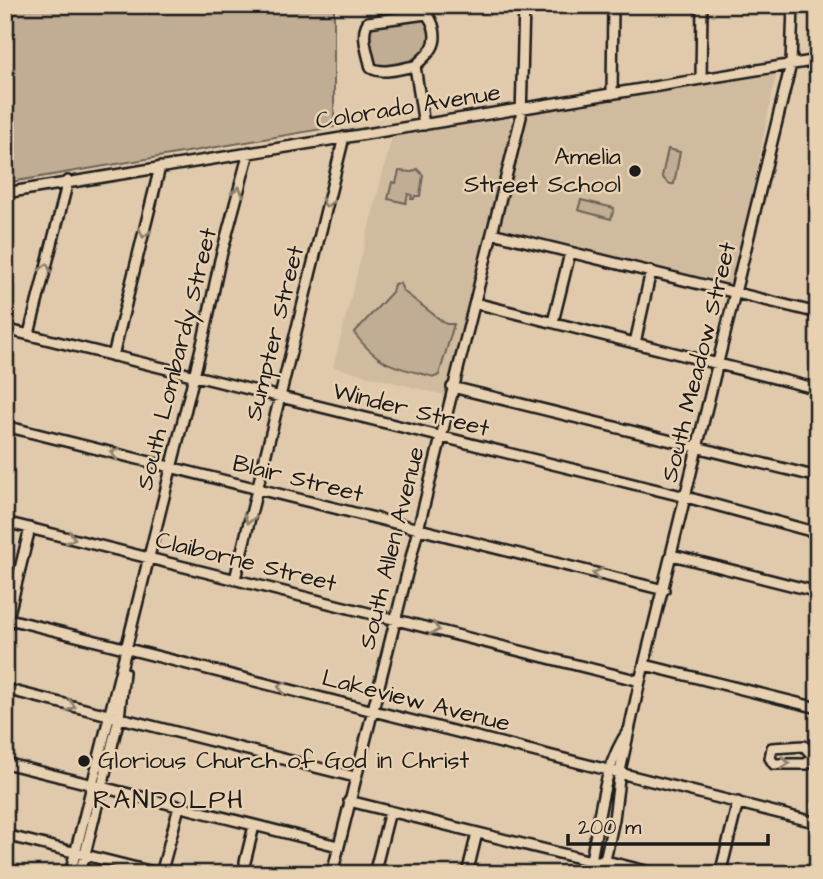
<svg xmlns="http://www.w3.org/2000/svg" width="823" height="879" font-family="'Architects Daughter',sans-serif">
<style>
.built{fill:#d0bb9f}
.green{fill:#c0ad94;stroke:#6e6458;stroke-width:2}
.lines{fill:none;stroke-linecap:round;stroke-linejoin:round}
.minor-casing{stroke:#1c1c1c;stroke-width:14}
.minor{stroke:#e8d1b1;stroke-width:9}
.oneway{stroke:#8c806e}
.poi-dot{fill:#1c1c1c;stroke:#e8d1b1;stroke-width:2.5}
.labels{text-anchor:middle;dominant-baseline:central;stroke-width:5;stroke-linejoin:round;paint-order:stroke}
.street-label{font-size:24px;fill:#1c1c1c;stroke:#e8d1b1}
.poi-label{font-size:24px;fill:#1c1c1c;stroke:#e8d1b1;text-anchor:end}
.neighbourhood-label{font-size:26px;letter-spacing:2px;fill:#1c1c1c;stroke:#e8d1b1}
</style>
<rect width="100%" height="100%" fill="#e0caab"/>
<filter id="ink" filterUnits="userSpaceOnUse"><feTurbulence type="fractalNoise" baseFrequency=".0143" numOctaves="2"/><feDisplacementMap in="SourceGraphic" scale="14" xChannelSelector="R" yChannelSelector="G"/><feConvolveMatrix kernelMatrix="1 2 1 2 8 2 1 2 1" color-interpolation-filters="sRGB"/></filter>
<g filter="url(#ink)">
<!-- built -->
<path class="built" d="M777,69L733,288L498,228L529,114Z
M509,118L513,121L444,395L333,367L392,137Z"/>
<!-- green -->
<path class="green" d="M5,5H334V127L5,183Z
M420,18L429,24C437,55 403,70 376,66L368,31L370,27Z
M668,149L680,152L674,184C668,185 665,181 662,176Z
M417,169L423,175L420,196H415L414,199H411L412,195L408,194L406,203L388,199L392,182L396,183L399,171L412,172Z
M581,200L614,208L611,219L578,210Z
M400,283L403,291L446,324H454L439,375L435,377C396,367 380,367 354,333L392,292L394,284Z"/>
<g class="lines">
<defs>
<path id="minor" d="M415,66C402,68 383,75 371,68C368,54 360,34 368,22L426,14C434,21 438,38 432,48C428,55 420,61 415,66L424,125
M701,79L702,5
M612,94L613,5
M5,193L818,60
M492,233L818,313
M475,303L818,389
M553,322L570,253
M5,329L686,497L807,530
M29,334L68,181
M635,343L651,271
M113,356L160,167
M452,387L818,477
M5,426L664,590
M5,522L640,681
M672,555L818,592
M235,579L344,137
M5,618L818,823
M5,630L30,528
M645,665L818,708
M5,689L355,777
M813,756L807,764H774L770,758L772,748L804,746L813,756H818
M5,763L338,846
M349,801L591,861H606L658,874
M5,835L161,874
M245,862L254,826
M601,868L620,874
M70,874L204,336L220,260L249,152
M80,874L119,718L124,672
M161,874L179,807
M332,874L521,117L524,5
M374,874L390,811
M467,874L477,833
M588,874C599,829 601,769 628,731
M602,874L614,819L620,771L640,681L791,64L793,5
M720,874L738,802"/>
</defs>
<!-- minor casing -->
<use href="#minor" class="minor-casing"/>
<!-- minor -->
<use href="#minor" class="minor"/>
</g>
<!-- one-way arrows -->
<defs><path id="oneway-chevron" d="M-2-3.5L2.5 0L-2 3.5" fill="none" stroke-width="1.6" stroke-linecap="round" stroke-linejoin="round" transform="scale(1.75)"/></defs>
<g class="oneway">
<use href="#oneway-chevron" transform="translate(238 191) rotate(-75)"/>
<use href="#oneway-chevron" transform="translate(327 203) rotate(104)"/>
<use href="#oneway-chevron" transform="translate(144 233) rotate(104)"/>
<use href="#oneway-chevron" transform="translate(46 268) rotate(-76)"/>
<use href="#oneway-chevron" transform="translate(115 453) rotate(-166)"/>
<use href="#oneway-chevron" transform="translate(249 519) rotate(103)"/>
<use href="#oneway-chevron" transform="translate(71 538) rotate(15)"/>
<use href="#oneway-chevron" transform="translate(597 574) rotate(-166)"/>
<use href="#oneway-chevron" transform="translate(435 629) rotate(14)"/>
<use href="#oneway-chevron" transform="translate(282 687) rotate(-166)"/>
<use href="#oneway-chevron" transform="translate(71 706) rotate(14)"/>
<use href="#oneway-chevron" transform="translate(785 763) rotate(5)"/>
</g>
</g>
<!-- markers -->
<g class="poi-dot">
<circle cx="635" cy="171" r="7"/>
<circle cx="84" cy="761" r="7"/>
</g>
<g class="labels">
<!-- street labels -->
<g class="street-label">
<text transform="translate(408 107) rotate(-9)">Colorado Avenue</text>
<text transform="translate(275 333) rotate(-76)">Sumpter Street</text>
<text transform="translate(177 359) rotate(-76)">South Lombardy Street</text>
<text transform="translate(699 362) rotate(-76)">South Meadow Street</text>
<text transform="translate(411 410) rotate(14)">Winder Street</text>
<text transform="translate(298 479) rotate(14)">Blair Street</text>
<text transform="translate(392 548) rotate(-76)">South Allen Avenue</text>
<text transform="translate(246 562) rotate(14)">Claiborne Street</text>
<text transform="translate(416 701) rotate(14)">Lakeview Avenue</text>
</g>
<!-- poi labels -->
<g class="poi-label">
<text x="621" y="157">Amelia<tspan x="621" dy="28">Street School</tspan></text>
<text x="98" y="761" text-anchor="start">Glorious Church of God in Christ</text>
</g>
<!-- neighbourhood labels -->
<g class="neighbourhood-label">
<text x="169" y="800">RANDOLPH</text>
</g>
</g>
<!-- margin -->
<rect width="823" height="879" fill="none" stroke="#e8d1b1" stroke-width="28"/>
<rect x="14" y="14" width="795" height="851" fill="none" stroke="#1c1c1c" stroke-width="2.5" filter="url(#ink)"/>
<!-- scale -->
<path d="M568 834v10h200v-10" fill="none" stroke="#1c1c1c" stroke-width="3.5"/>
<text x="578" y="834" font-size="21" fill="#1c1c1c" stroke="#e8d1b1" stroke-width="5" paint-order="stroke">200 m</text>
</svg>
